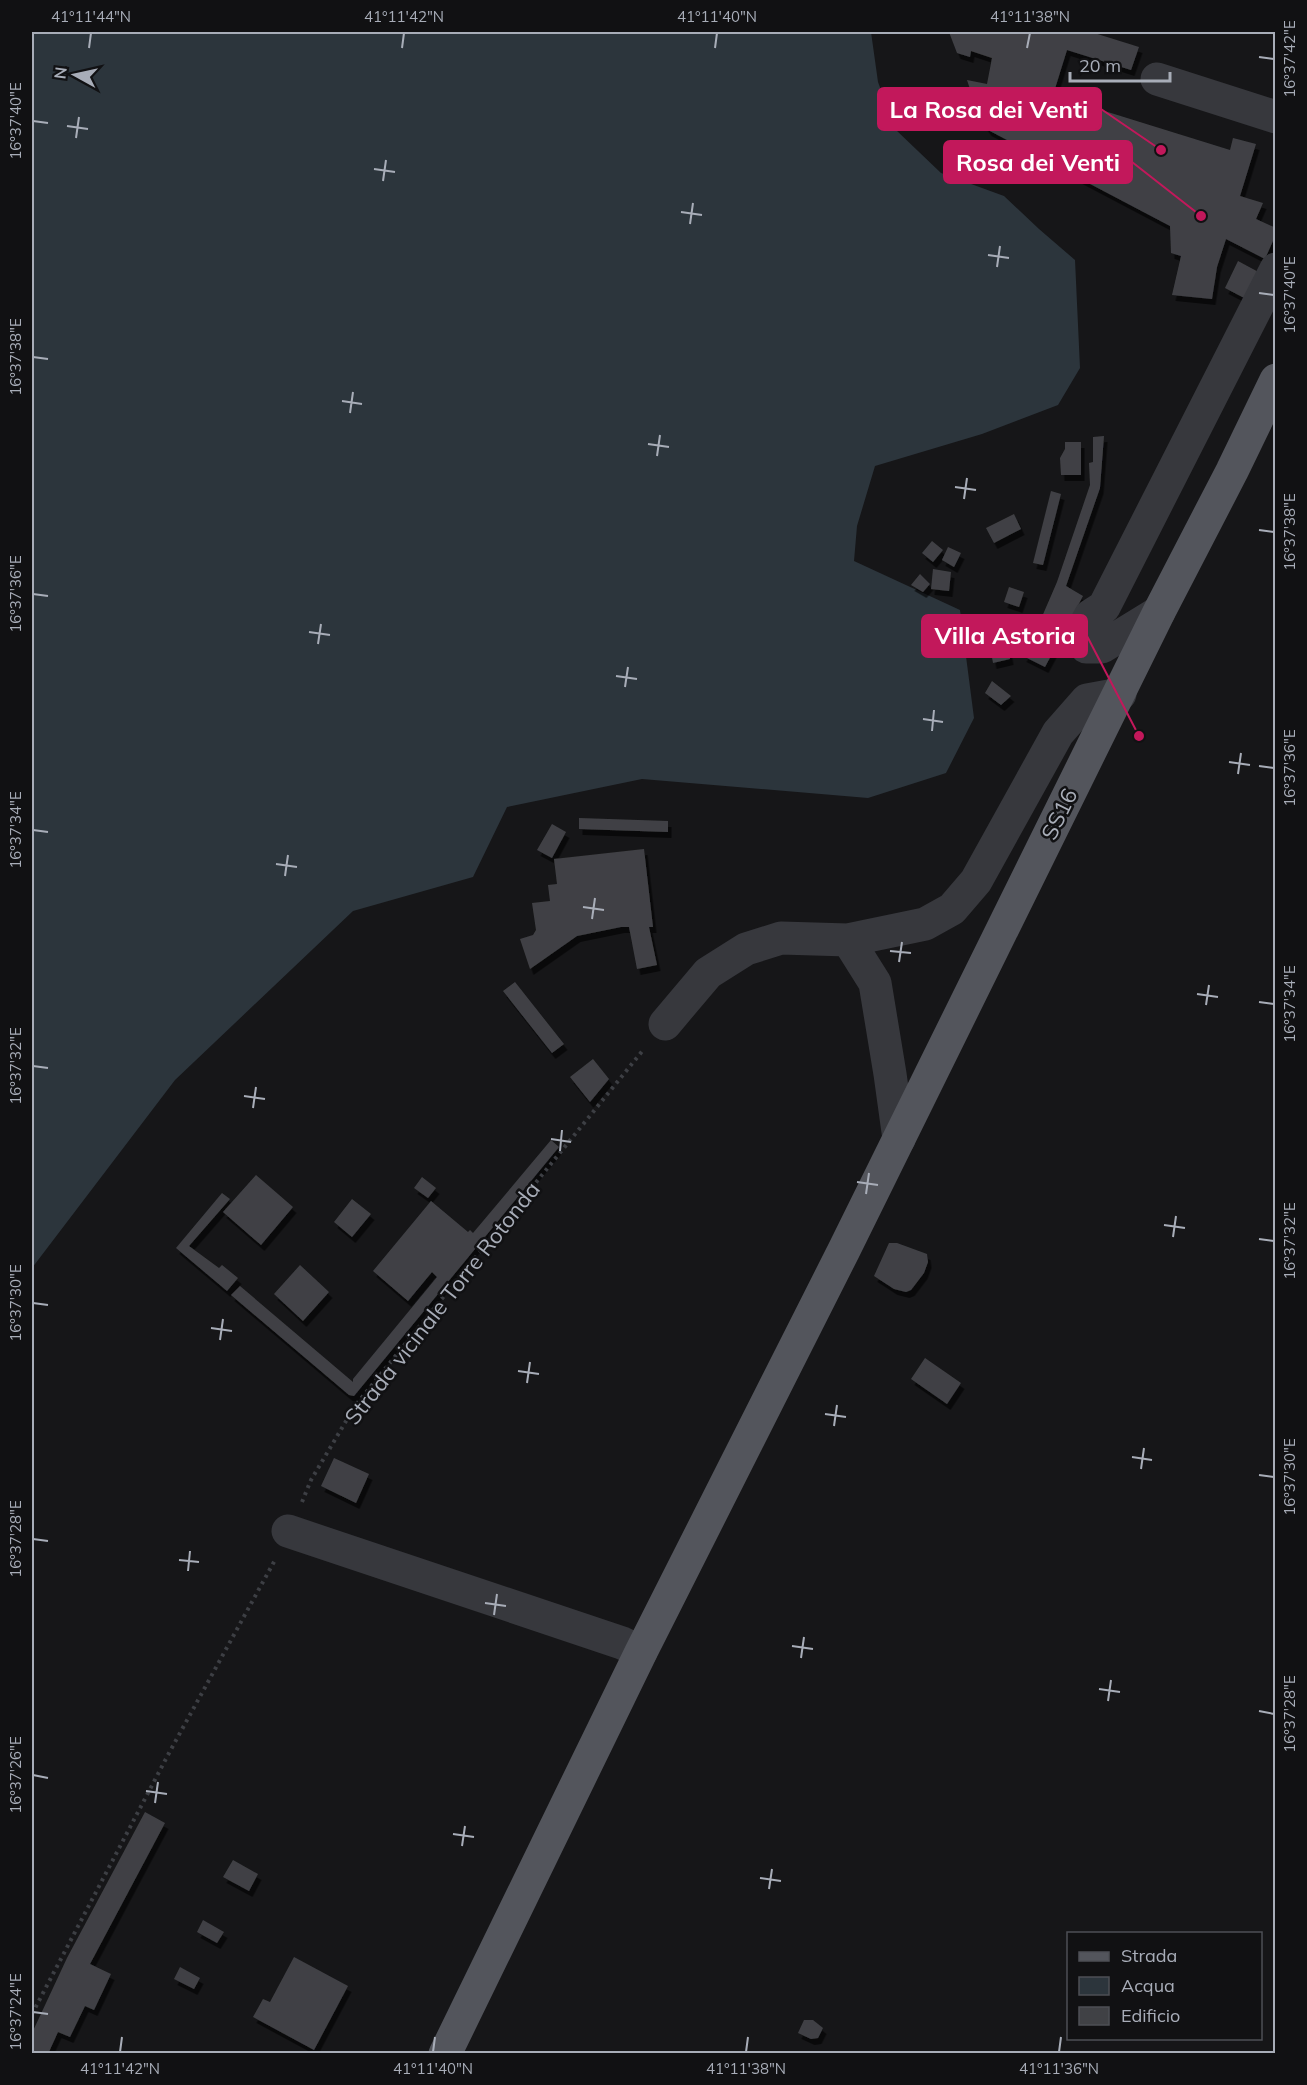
<svg xmlns="http://www.w3.org/2000/svg" width="1307" height="2085" font-family="Mulish,sans-serif">
<style>
.water{fill:#2c353c}
.building{fill:#404145;filter:url(#shadow)}
.lines{fill:none;stroke-linecap:round;stroke-linejoin:round}
.path{stroke:#3d3f44;stroke-width:4;stroke-dasharray:3 4.5;stroke-linecap:butt}
.minor{stroke:#37383d;stroke-width:33}
.major{stroke:#53555c;stroke-width:33}
.ticks{fill:none;stroke:#a8adb8;stroke-width:2}
.labels{text-anchor:middle;dominant-baseline:central;stroke-width:5;stroke-linejoin:round;paint-order:stroke}
.street-label{font-size:22px;fill:#a8adb8;stroke:#111113}
.leader{fill:none;stroke:#c2185b;stroke-width:2}
.callout-dot{fill:#c2185b;stroke:#111113;stroke-width:2}
.callout{fill:#c2185b;stroke:#c2185b;stroke-width:2}
.callout-label{font-size:24px;text-anchor:middle;font-weight:bold;fill:#fff}
.neatline{fill:none;stroke:#a8adb8;stroke-width:2}
.ticks-label{font-size:15px;text-anchor:middle;fill:#a8adb8}
</style>
<defs>
<filter id="shadow"><feDropShadow dx="3.5" dy="6" stdDeviation="0" flood-color="#0009"/></filter>
</defs>
<rect width="100%" height="100%" fill="#161618"/>
<!-- water -->
<path class="water" d="M32,32H871L878,82L896,130L941,173L1004,196L1039,229L1075,260L1080,368L1058,405L982,434L875,466L857,526L854,561L960,610L974,718L946,773L868,798L642,779L507,807L473,877L353,911L175,1080L32,1268Z"/>
<!-- building -->
<path class="building" d="M949,32H1091L1139,47L1131,70L1067,50L1053,95L1230,150L1233,138L1256,144L1240,196L1263,203L1256,219L1276,228V234L1265,259L1226,239L1217,267L1212,299L1172,295L1181,256L1171,253L1170,226L988,130L980,119L967,80L987,84L992,58L971,51L970,57L957,53Z
M1238,261L1264,275L1250,301L1225,288Z
M1104,436L1100,488L1066,586L1083,596L1045,667L1023,656L1031,642L1027,641L1028,628L1033,615L1041,619L1057,582L1090,485L1089,463L1093,462V437Z
M1065,442H1081V475H1061L1060,458L1065,449Z
M1051,491L1061,494L1043,565L1033,563Z
M1014,514L1021,529L994,543L986,528Z
M932,541L943,550L933,562L922,553Z
M948,547L961,553L954,567L942,560Z
M933,569L951,572L949,591L931,589Z
M920,574L930,584L923,592L911,585Z
M1009,587L1024,592L1019,607L1004,602Z
M1004,621L1010,659L993,663L986,624Z
M992,681L1011,696L1001,705L985,693Z
M579,818L668,821V832L579,829Z
M552,824L566,832L552,858L537,850Z
M644,849L653,927H649L657,965L637,969L629,927H621L577,936L530,969L520,939L533,935L536,930L532,903L550,901L548,885L557,884L554,859Z
M515,982L564,1044L552,1053L503,991Z
M593,1059L609,1079L590,1102L570,1077Z
M551,1140L559,1147L354,1396L349,1395L231,1295L240,1286L353,1382V1379L437,1277L432,1272L408,1301L373,1271L431,1201L468,1232L470,1230L473,1233Z
M256,1175L293,1207L261,1245L223,1212Z
M422,1177L436,1188L428,1198L414,1188Z
M222,1193L230,1199L189,1246L219,1268L222,1265L238,1278L227,1291L176,1248Z
M352,1199L371,1214L352,1237L334,1222Z
M889,1243H897L927,1254L928,1262L924,1273L911,1290L906,1292L894,1289L874,1276Z
M300,1265L329,1292L303,1321L274,1294Z
M925,1358L961,1383L947,1404L911,1379Z
M334,1458L369,1474L356,1503L321,1486Z
M145,1812L165,1823L90,1964L111,1974L94,2010L85,2006L70,2037L58,2032L48,2054H32V2033L67,1958Z
M233,1860L258,1874L249,1891L223,1877Z
M203,1920L224,1932L217,1943L197,1932Z
M294,1957L348,1986L314,2050L253,2017L263,1999L270,2002Z
M180,1967L200,1978L194,1989L174,1979Z
M804,2020H813L823,2028L818,2038L811,2039L798,2033Z"/>
<g class="lines">
<!-- path -->
<path class="path" d="M302,1502L311,1480L355,1406L644,1049
M32,2014L169,1753L275,1560"/>
<!-- minor -->
<path class="minor" d="M1157,79L1276,117
M1159,612L1102,647H1086L1081,633L1090,616L1104,607L1276,269
M848,940L875,983L890,1074L899,1139
M665,1024L708,973L746,949L781,938L848,940L925,924L952,909L976,881L1058,733L1087,700L1120,694
M288,1531L622,1643L641,1652"/>
<!-- major -->
<path class="major" d="M445,2054L641,1652L844,1250L1159,612L1232,471L1276,380"/>
</g>
<!-- ticks -->
<path class="ticks" d="M89,48L91,33M402,48L404,33M715,48L717,33M1027,48L1030,33M1259,57L1274,59M33,121L48,123M67,126L88,129M76,138L79,117M374,169L395,172M383,181L386,160M681,212L702,215M690,224L693,203M988,255L1009,258M997,267L1000,246M1259,293L1274,295M33,357L48,359M342,401L362,404M350,413L353,392M648,444L669,447M657,456L660,435M955,487L976,490M964,499L967,478M1259,530L1274,532M33,594L48,596M309,632L330,635M318,644L321,624M616,676L637,679M625,687L628,667M923,719L943,722M932,731L934,710M1229,762L1250,765M1259,766L1274,768M1238,774L1241,753M33,830L48,832M276,864L297,867M285,876L288,855M583,907L604,910M592,919L595,898M890,951L911,953M899,962L902,942M1197,994L1218,997M1259,1002L1274,1004M1206,1005L1209,985M33,1066L48,1068M244,1096L265,1099M253,1108L256,1087M551,1139L571,1142M560,1151L562,1130M857,1182L878,1185M866,1194L869,1173M1164,1225L1185,1228M1173,1237L1176,1216M1259,1239L1274,1241M33,1303L48,1305M211,1328L232,1331M220,1340L223,1319M518,1371L539,1374M527,1383L530,1362M825,1414L846,1417M834,1426L837,1405M1132,1457L1152,1460M1141,1469L1144,1448M1259,1475L1274,1477M33,1539L48,1541M179,1560L199,1562M188,1571L190,1551M485,1603L506,1606M494,1615L497,1594M792,1646L813,1649M801,1658L804,1637M1099,1689L1120,1692M1108,1701L1111,1680M1259,1711L1274,1714M33,1775L48,1778M146,1791L167,1794M155,1803L158,1782M453,1834L474,1837M462,1846L465,1826M760,1878L781,1881M769,1889L772,1869M33,2012L48,2014M120,2052L122,2037M433,2052L435,2037M746,2052L748,2037M1059,2052L1061,2037"/>
<g class="labels">
<!-- street labels -->
<g class="street-label">
<text transform="translate(1059 814) rotate(-64)">SS16</text>
<text transform="translate(442 1303) rotate(-52)">Strada vicinale Torre Rotonda</text>
</g>
</g>
<!-- callouts -->
<path class="leader" d="M1161 150L1101 109M1201 216L1132 162M1139 736L1087 636"/>
<g class="callout-dot">
<circle cx="1161" cy="150" r="6"/>
<circle cx="1201" cy="216" r="6"/>
<circle cx="1139" cy="736" r="6"/>
</g>
<g class="callout">
<rect x="878" y="88" width="223" height="42" rx="6"/>
<rect x="944" y="141" width="188" height="42" rx="6"/>
<rect x="922" y="615" width="165" height="42" rx="6"/>
</g>
<g class="callout-label">
<text x="989" y="118">La Rosa dei Venti</text>
<text x="1038" y="171">Rosa dei Venti</text>
<text x="1005" y="644">Villa Astoria</text>
</g>
<!-- border -->
<rect width="1307" height="2085" fill="none" stroke="#111113" stroke-width="66"/>
<!-- legend -->
<rect x="1067" y="1932" width="195" height="108" fill="#111113" stroke="#4d4f55" stroke-width="1.5"/>
<rect x="1079" y="1952" width="30" height="9" fill="#53555c" stroke="#4d4f55" stroke-width="1.5"/>
<text x="1121" y="1962" font-size="18" fill="#a8adb8">Strada</text>
<rect x="1079" y="1977" width="30" height="18" fill="#2c353c" stroke="#4d4f55" stroke-width="1.5"/>
<text x="1121" y="1992" font-size="18" fill="#a8adb8">Acqua</text>
<rect x="1079" y="2007" width="30" height="18" fill="#404145" stroke="#4d4f55" stroke-width="1.5"/>
<text x="1121" y="2022" font-size="18" fill="#a8adb8">Edificio</text>
<!-- north arrow -->
<g transform="translate(75 75) rotate(278)" stroke="#111113" stroke-width="4.5" paint-order="stroke">
<path d="M0-4.5L10 22L0 15L-10 22Z" fill="#a8adb8"/>
<text y="-9" font-size="16" font-weight="bold" text-anchor="middle" fill="#a8adb8">N</text>
</g>
<!-- scale -->
<path d="M1070 72v9h100v-9" fill="none" stroke="#a8adb8" stroke-width="3"/>
<text x="1079" y="72" font-size="18" fill="#a8adb8" stroke="#111113" stroke-width="4.5" paint-order="stroke">20 m</text>
<rect x="33" y="33" width="1241" height="2019" class="neatline"/>
<g class="ticks-label">
<text x="91" y="22">41°11'44"N</text>
<text x="404" y="22">41°11'42"N</text>
<text x="717" y="22">41°11'40"N</text>
<text x="1030" y="22">41°11'38"N</text>
<text transform="translate(1290 59) rotate(-90)" y="5">16°37'42"E</text>
<text transform="translate(16 121) rotate(-90)" y="5">16°37'40"E</text>
<text transform="translate(1290 295) rotate(-90)" y="5">16°37'40"E</text>
<text transform="translate(16 357) rotate(-90)" y="5">16°37'38"E</text>
<text transform="translate(1290 532) rotate(-90)" y="5">16°37'38"E</text>
<text transform="translate(16 594) rotate(-90)" y="5">16°37'36"E</text>
<text transform="translate(1290 768) rotate(-90)" y="5">16°37'36"E</text>
<text transform="translate(16 830) rotate(-90)" y="5">16°37'34"E</text>
<text transform="translate(1290 1004) rotate(-90)" y="5">16°37'34"E</text>
<text transform="translate(16 1066) rotate(-90)" y="5">16°37'32"E</text>
<text transform="translate(1290 1241) rotate(-90)" y="5">16°37'32"E</text>
<text transform="translate(16 1303) rotate(-90)" y="5">16°37'30"E</text>
<text transform="translate(1290 1477) rotate(-90)" y="5">16°37'30"E</text>
<text transform="translate(16 1539) rotate(-90)" y="5">16°37'28"E</text>
<text transform="translate(1290 1714) rotate(-90)" y="5">16°37'28"E</text>
<text transform="translate(16 1775) rotate(-90)" y="5">16°37'26"E</text>
<text transform="translate(16 2012) rotate(-90)" y="5">16°37'24"E</text>
<text x="120" y="2074">41°11'42"N</text>
<text x="433" y="2074">41°11'40"N</text>
<text x="746" y="2074">41°11'38"N</text>
<text x="1059" y="2074">41°11'36"N</text>
</g>
</svg>
